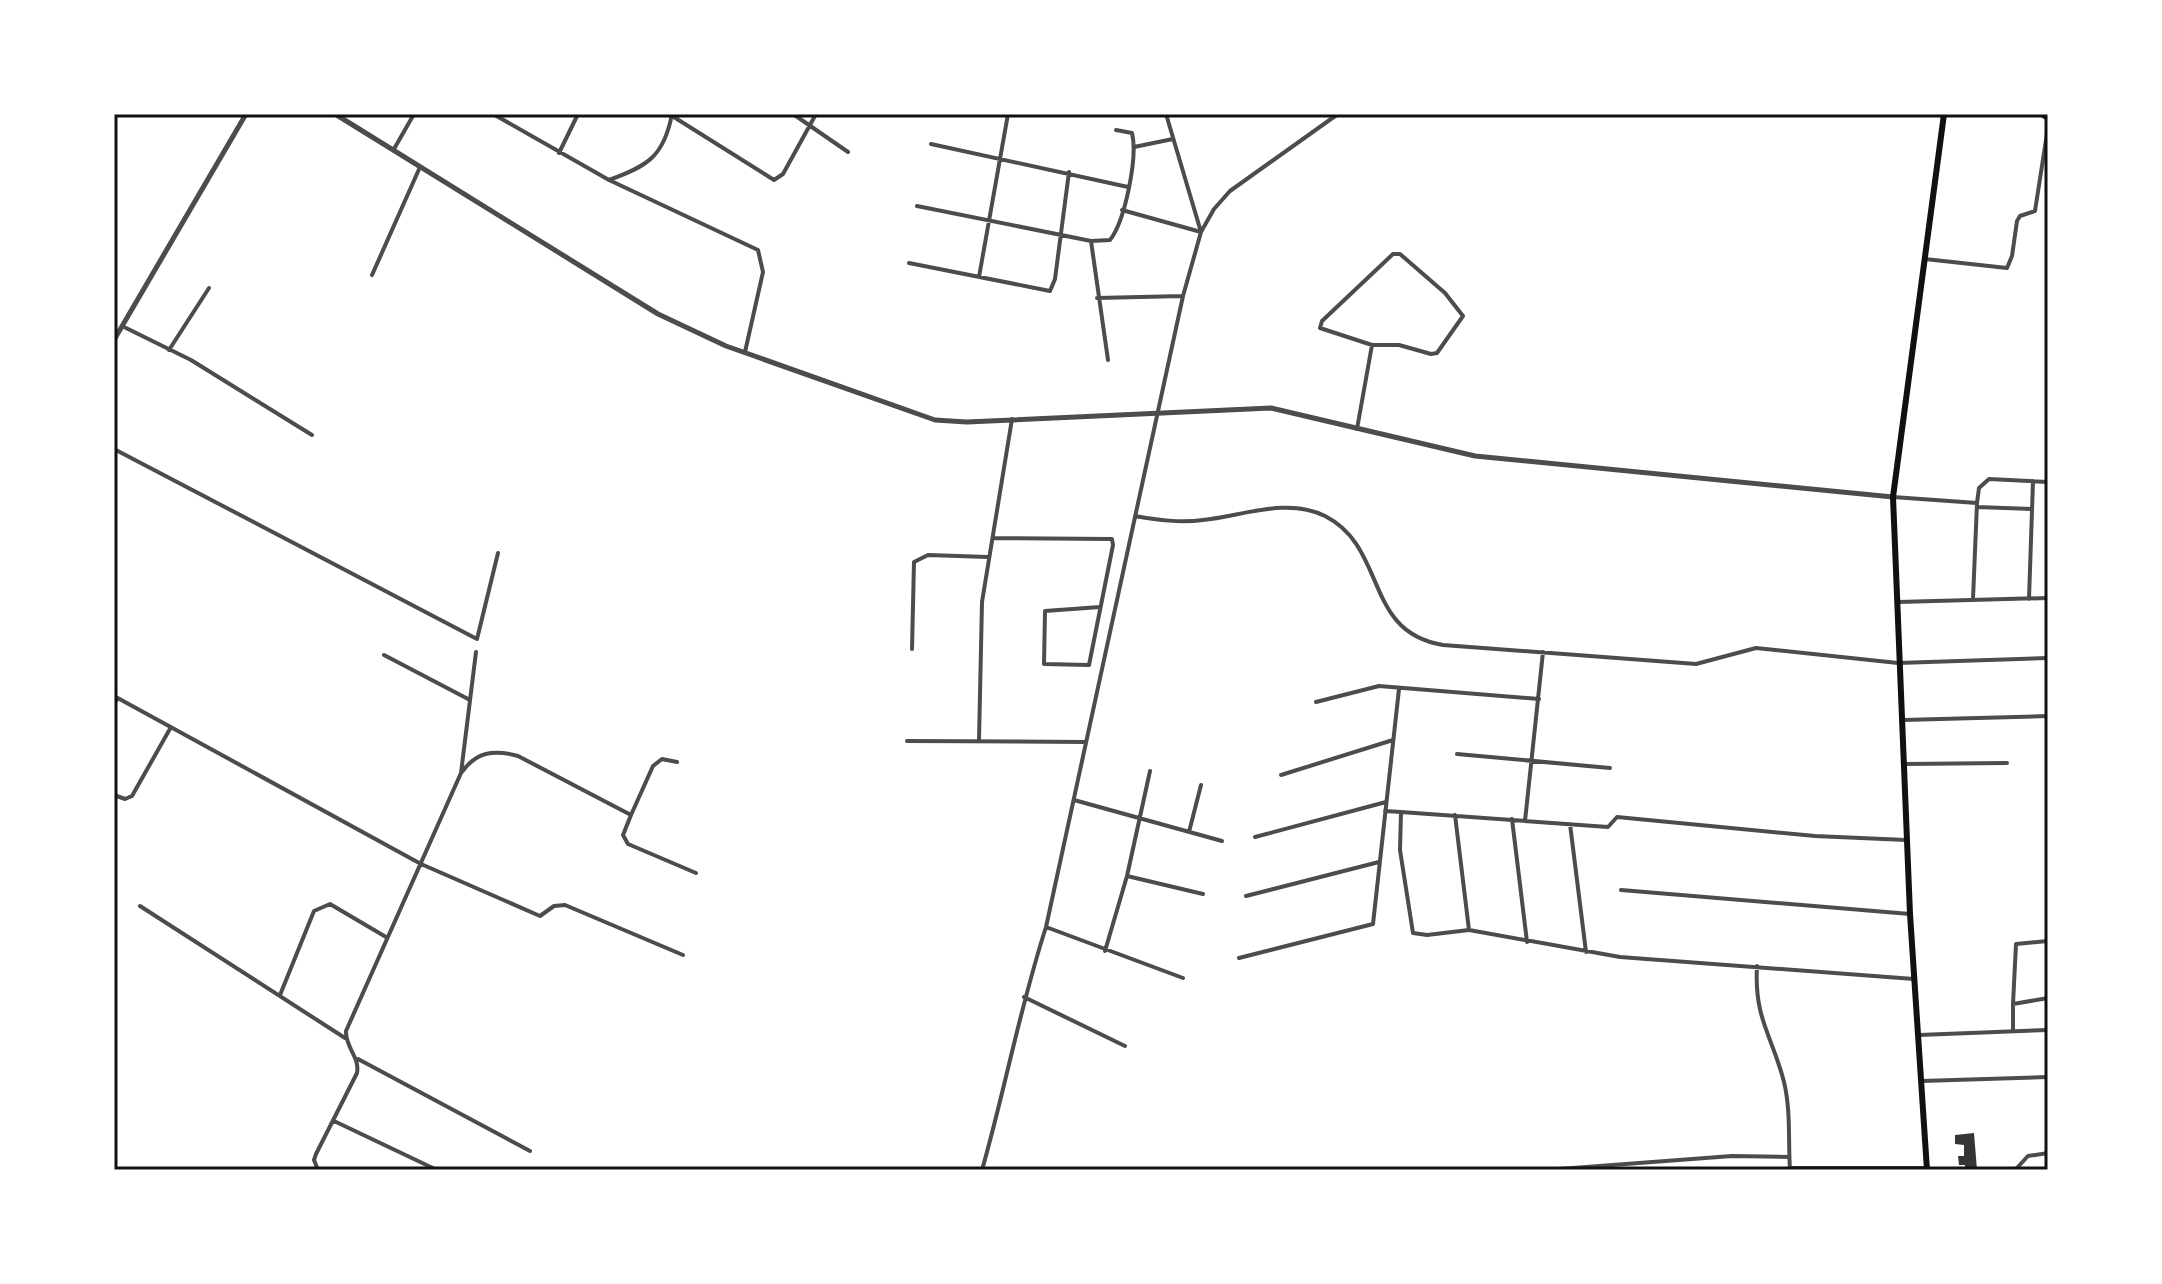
<svg xmlns="http://www.w3.org/2000/svg" width="2162" height="1284" font-family="'Roboto Condensed',sans-serif">
<style>
.building{fill:#353535}
.lines{fill:none;stroke-linecap:round;stroke-linejoin:round}
.minor{stroke:#4c4c4c;stroke-width:4}
.tertiary{stroke:#4c4c4c;stroke-width:5}
.primary{stroke:#111;stroke-width:6}
.neatline{fill:none;stroke:#111;stroke-width:3}
</style>
<rect width="100%" height="100%" fill="#fff"/>
<!-- building -->
<path class="building" d="M1974,1133L1977,1170H1965V1165H1959L1958,1156H1964V1145L1955,1144V1135Z"/>
<g class="lines">
<!-- minor -->
<path class="minor" d="M493,114L609,180C648,166 664,156 672,114
M669,114L774,180L783,174L816,114
M793,114L848,152
M1166,114L1201,232
M931,144L1128,187
M1134,147L1173,139
M394,149L414,114
M559,153L578,114
M609,180L758,250L763,272L745,352
M917,206L1091,241L1110,240C1125,221 1138,157 1132,133L1116,130
M1122,210L1201,232
M1091,241L1108,360
M1393,254H1400L1445,293L1463,316L1437,353L1431,354L1399,345H1372L1320,328L1322,321Z
M1925,259L2007,268L2012,256L2017,221L2020,216L2035,211L2048,127
M909,263L1050,291L1055,279L1069,172
M372,275L420,167
M979,277L1008,114
M1097,298L1183,296
M122,326L191,360L312,435
M169,350L209,288
M1357,429L1372,345
M114,449L477,639L498,553
M1893,497L1977,503L1979,488L1989,479L2048,482
M1977,507L2032,509
M1135,516C1158,520 1180,523 1203,520C1242,516 1287,497 1325,516C1388,548 1363,632 1443,645L1696,664L1756,648L1898,663L2048,658
M993,538L1112,539L1113,545L1089,665L1044,664L1045,611L1100,607
M1973,599L1977,503
M2029,599L2033,481
M1898,602L2048,598
M912,649L914,562L928,555L988,557
M384,655L470,700
M114,696L421,864L540,916L554,906L565,905L683,955
M1316,702L1379,686L1539,699
M114,705L117,698
M1903,720L2048,716
M979,740L982,602L1012,419
M907,741L1086,742
M1457,754L1610,768
M1905,764L2007,763
M461,773L476,652
M1281,775L1393,740
M114,795L125,799L132,796L171,727
M1074,800L1222,841
M1385,811L1401,812
M631,815L653,766L662,759L677,762
M1455,815L1469,930L1620,957L1914,979
M1512,819L1527,942
M1525,821L1543,652
M1570,824L1586,952
M1189,832L1201,785
M1255,837L1386,802
M1127,876L1203,894
M1621,890L1910,914
M1246,896L1379,862
M140,906L345,1038
M1046,927L1183,978
M1469,930L1427,935L1413,933L1400,850L1401,812L1608,827L1617,817L1815,836L1906,840
M1105,951L1127,876L1150,771
M1239,958L1373,924L1399,689
M1757,966C1754,1019 1772,1035 1784,1082C1791,1111 1788,1140 1790,1170
M280,995L314,911L330,904L386,937
M1024,997L1125,1046
M2013,1004L2016,944L2048,941
M2013,1031V1004L2048,998
M1919,1035L2048,1030
M358,1059L530,1151
M1922,1081L2048,1077
M334,1121L437,1170
M1790,1168H1926
M318,1170L314,1160L316,1154L357,1073C360,1057 345,1047 346,1031L461,773C476,752 493,749 518,756L631,815L623,835L628,844L696,873
M982,1170C1005,1089 1020,1007 1046,927L1183,296L1201,232L1214,209L1230,191L1338,114
M1546,1170L1732,1156L1789,1157
M2015,1170L2028,1156L2048,1153"/>
<!-- tertiary -->
<path class="tertiary" d="M335,114L658,314L726,346L935,420L967,422L1271,408L1475,456L1893,497
M114,340L246,114"/>
<!-- primary -->
<path class="primary" d="M2042,114L2048,118
M1927,1170L1910,914L1893,497L1944,114"/>
</g>
<!-- border -->
<rect width="2162" height="1284" fill="none" stroke="#ffffff" stroke-width="232"/>
<rect x="116" y="116" width="1930" height="1052" class="neatline"/>
</svg>
